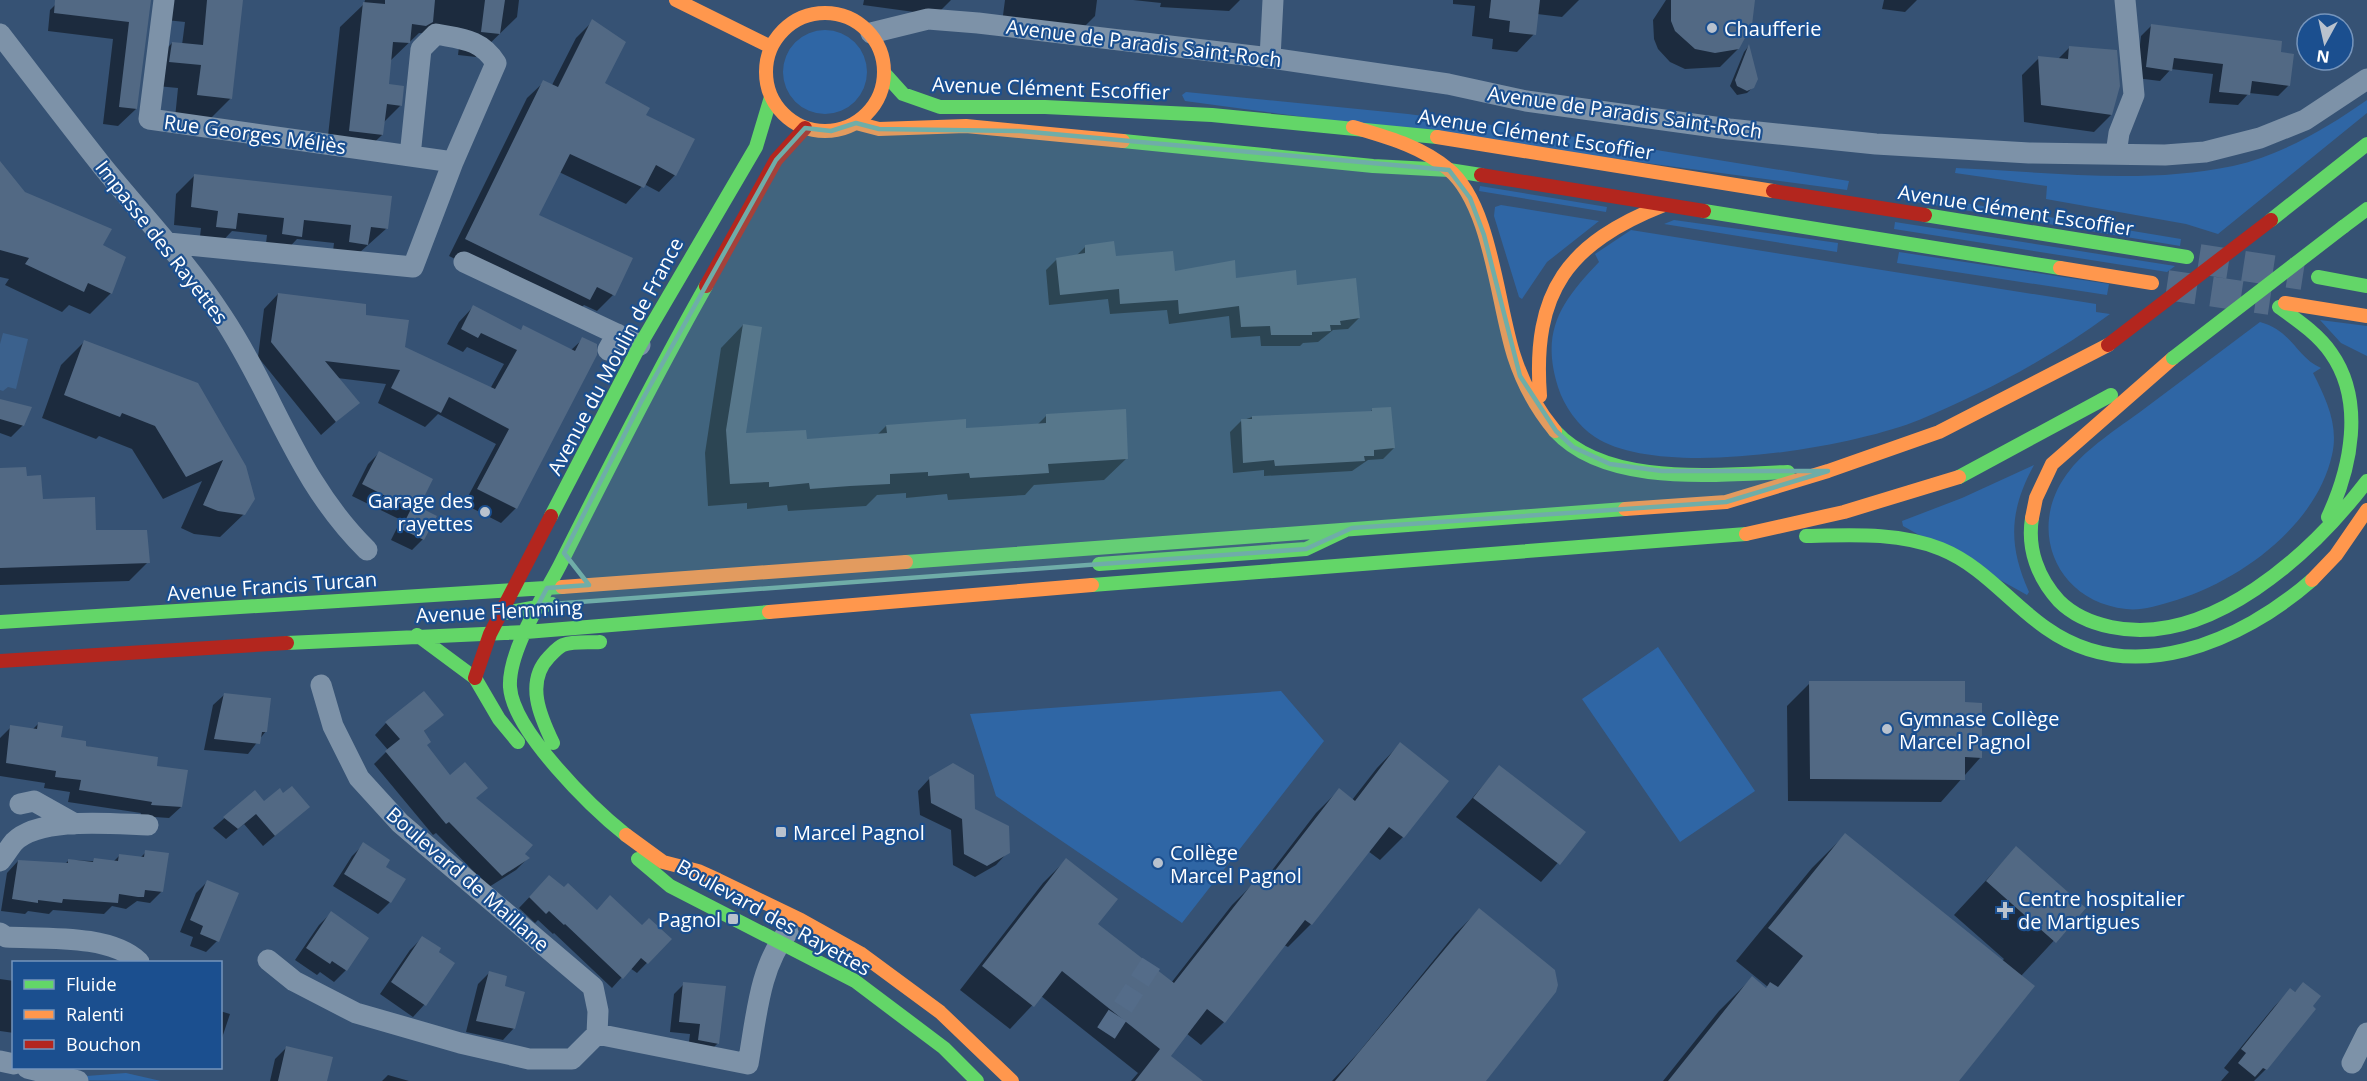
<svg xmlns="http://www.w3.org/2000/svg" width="2367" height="1081" font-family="'Open Sans',sans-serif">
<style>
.green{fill:#2f66a5}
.water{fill:#3b618d}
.shadow{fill:#0007}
.building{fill:#526984}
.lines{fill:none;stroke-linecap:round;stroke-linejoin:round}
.street-tunnel{stroke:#546c89;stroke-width:21;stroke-dasharray:21 10;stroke-linecap:butt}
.secondary-tunnel{stroke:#546c89;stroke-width:30;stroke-dasharray:30 15;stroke-linecap:butt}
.street{stroke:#7d92a8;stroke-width:21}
.fast{stroke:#63d668;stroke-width:14}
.slow{stroke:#ff974d;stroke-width:14}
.jam{stroke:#b3261e;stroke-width:14}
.fast-bridge{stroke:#63d668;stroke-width:14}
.jam-bridge{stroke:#b3261e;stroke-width:14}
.marked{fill:#6fada8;fill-opacity:0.2;stroke:#6fada8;stroke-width:4.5;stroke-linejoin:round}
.poi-dot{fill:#b9c2ce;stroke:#1b4f8f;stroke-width:2}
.labels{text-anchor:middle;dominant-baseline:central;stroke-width:4.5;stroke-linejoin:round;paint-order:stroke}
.poi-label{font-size:20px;fill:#fff;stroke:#1b4f8f;text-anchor:start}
.street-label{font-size:20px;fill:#fff;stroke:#1b4f8f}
</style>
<rect width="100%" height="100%" fill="#365274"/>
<!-- green -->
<path class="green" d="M783 72a42 42 0 1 1 84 0a42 42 0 1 1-84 0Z
M1186,92L1408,114L1545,132L1849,181L1847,190L1185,101L1182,95Z
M2367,100V113L2218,234L2186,224L2046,199L2047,186L1955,173L1956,168C2047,172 2143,185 2233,166C2282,155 2327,128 2367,100Z
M1480,186L1607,207L1606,212L1479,191Z
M1905,193L2181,239L2180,246L1904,200Z
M1501,205L1599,221L1547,262L1522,299L1519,297L1494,216L1495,207Z
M1674,220L1838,243L1837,252L1664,224Z
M1895,222L2175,266L2167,272L1894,229Z
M1631,230L2096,304V312L2110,314C2052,357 1986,392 1919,420C1850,448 1660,480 1595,437C1578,426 1564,406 1558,387C1540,330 1562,301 1599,262L1595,254Z
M1899,252L2109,284L2107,295L1897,263Z
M2320,320L2367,326V356L2341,343Z
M2260,322C2293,331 2296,357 2321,368L2313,373C2326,399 2339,425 2332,455C2316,527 2237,583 2170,602C2157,606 2140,611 2126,609C2054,601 2025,525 2070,470C2086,449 2118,428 2140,412C2180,382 2220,352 2260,322Z
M2034,465C2009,511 2008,545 2029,592L2027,595L1903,526L1902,521L1962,498Z
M1658,647L1755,791L1680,842L1582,699Z
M1281,691L1324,741L1182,923L996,796L970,714Z
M126,1073L161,1081L34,1080Z"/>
<!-- water -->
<path class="water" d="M3,333L28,339L16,389L8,387L3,391L0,390V344Z"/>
<!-- shadow -->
<path class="shadow" d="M60,0H137L136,109L118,126L103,124L113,39L48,31L50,10Z
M169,0H241L231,98L207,122L175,118L178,88L146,85L149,67L172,43L182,45L185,22L166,20Z
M365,0H519L517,17L476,57L458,55L460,38L419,33L390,61L387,86L401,105L383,123L382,135L358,158L326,154L340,27L364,4Z
M864,0H951L936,15L863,5Z
M1005,0H1097L1095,16L1078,33L1002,23Z
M1133,0H1240L1229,11L1160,7L1161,3Z
M1453,0H1579L1562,17L1537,14L1534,34L1517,52L1492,49L1493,39L1472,36L1475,6L1453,4Z
M1666,0H1751L1738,49L1720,67L1685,69L1670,62L1658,49L1654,39L1653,20Z
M1884,0H1917L1905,12L1882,9Z
M593,21L603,84L644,115L675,175L659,192L644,184L626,204L559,172L537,215L613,295L597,311L584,305L572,316L449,256L527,98L544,82L552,85L576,38Z
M2152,25L2279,54L2289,85L2278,96L2249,93L2238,105L2209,103L2213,74L2171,69L2160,81L2136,78L2141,36Z
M1748,47L1753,87L1747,93L1737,95L1730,86L1744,52Z
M2069,48L2111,115L2094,132L2024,122L2022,75L2039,58L2057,60Z
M0,163L24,193L101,246L111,293L90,314L69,305L62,312L5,285L9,279L0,277Z
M194,176L387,228L349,262L332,260L334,243L297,239L283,254L265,252L267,235L232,231L217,247L199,245L201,228L174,225L176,194Z
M1086,246L1114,257L1173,273L1295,286L1359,318L1348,329L1333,330L1318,342L1303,343L1300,346H1261L1260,336L1231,338L1229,316L1169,324L1167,310L1110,314L1108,299L1049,305L1046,270L1057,259L1076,256Z
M278,294L364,316L403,348L490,389L504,364L467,347L463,352L447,344L459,322L473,307L520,331L524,327L571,350L583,339L595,355L516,508L501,523L464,504L496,444L438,414L425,427L378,403L386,384L337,378L358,402L321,435L258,357L264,309Z
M743,325L744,435L805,440L877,435L886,426L965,430L1037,425L1047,415L1127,458L1104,480L1034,485L1025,495L948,500L947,494L906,498V493L877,495L866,506L788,511L787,505L747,509V503L708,506L705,453L721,348Z
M84,342L245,467L244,514L220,537L194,534L181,528L202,481L163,499L132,449L99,436L96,439L42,418L61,365Z
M0,400L23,425L11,437L0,433Z
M1373,409L1394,448L1383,459L1368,460L1352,471L1264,476V470L1233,473L1230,432L1241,421L1252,417L1370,412Z
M379,453L417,507L423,539L412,550L391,540L401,520L352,496L368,464Z
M0,470L25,477L41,501L148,562L129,581L0,585Z
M1810,683L1964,704L1980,758L1941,802L1788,801L1787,706Z
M224,695L266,731L248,754L204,750L213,705Z
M442,715L423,732L425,746L450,777L475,799L528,858L516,870L489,887L436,833L433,835L374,764L388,750L375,735L386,723Z
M38,724L60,738L155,767L181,807L169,818L140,816L141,813L68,802L70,792L44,788L45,783L0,776V738L11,727L32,730Z
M1400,744L1403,837L1380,860L1368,851L1311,924L1288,947L1284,945L1224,1022L1201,1045L1186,1033L1169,1056L1200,1081H1131L1138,1073L1041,996L1010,1029L960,990L1043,883L1066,860L1096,925L1171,983L1232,905L1255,882L1260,886L1316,813L1339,790L1352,800L1377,768Z
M1499,767L1584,833L1541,882L1456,817Z
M930,778L974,809L1008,852L996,865L975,877L953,865L951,830L920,815L918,791Z
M255,792L264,803L297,817L263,846L244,824L226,839L213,828Z
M1845,835L2002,961L2004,959L1954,915L2016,848L2084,908L2021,976L1957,1081H1663L1719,1011L1752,978L1765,989L1768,987L1736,961L1812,868Z
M364,844L385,867L404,879L389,903L378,914L333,886L352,856Z
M146,852L162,891L150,903L137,901L126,909L112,906L104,914L53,910L49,914L28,911L25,914L1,911L7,873L18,861L65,864L69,860L113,862L120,855L140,858Z
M207,882L217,941L206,952L190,946L193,937L180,932L196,893Z
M539,887L564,889L596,911L670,939L637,973L630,968L612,988L554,933L553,934L538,920L535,923L519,908Z
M1479,910L1484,1081H1332L1359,1052L1455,934Z
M331,913L346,970L334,982L320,972L317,975L295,960L319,925Z
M422,938L453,964L424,1005L413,1017L380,994L410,950Z
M489,973L503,988L514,1028L503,1040L466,1032L478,984Z
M0,979L14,981V1033L0,1031Z
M684,984L718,1043L708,1053L688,1050L690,1034L670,1032L674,994Z
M2303,984L2269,1066L2254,1081H2221L2229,1072L2224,1068L2273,1008L2290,990L2294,993Z
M220,1011L230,1014L220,1044Z
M287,1047L325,1081H270L275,1059Z
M388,1075L409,1081H382Z"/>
<!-- building -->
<path class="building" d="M55,0H151L137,109L119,107L129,22L54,13Z
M207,0H243L232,99L197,95L201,65L169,62L172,42L203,45Z
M385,0H435L433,22L426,26L412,24L410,43L393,42L389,84L404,86L402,106L387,104L383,135L349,131L363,2L385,4Z
M485,0H505L500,34L481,32Z
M1491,0H1540L1536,35L1509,32L1510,21L1489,18Z
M1671,0H1755L1752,25L1739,49L1715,53L1695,49L1675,31L1671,21Z
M592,19L626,42L605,83L650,108L646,115L695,139L676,176L656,165L644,188L570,154L539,215L633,258L615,296L597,287L590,300L465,239L543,80L558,87Z
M2151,24L2282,41L2281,52L2294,54L2290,86L2252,81L2250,95L2219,92L2223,64L2174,58L2172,71L2146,67Z
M1749,44L1758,79L1754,88L1747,91L1737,86L1735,80Z
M2069,46L2117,50L2120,86L2112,115L2041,105L2038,56L2068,59Z
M0,161L25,192L112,229L103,245L126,257L112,294L88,283L84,292L25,264L29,258L0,250Z
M194,174L392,196L388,229L371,227L368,245L349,242L351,225L304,220L302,237L282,234L284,218L238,213L236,229L216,227L218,211L191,207Z
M1114,241L1116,256L1173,251L1175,271L1235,260L1236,278L1296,270L1297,285L1356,278L1360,318L1340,321L1341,325H1330L1331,331L1312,332V335H1271L1270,326L1241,327L1239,306L1179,314L1178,300L1120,304L1119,289L1060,295L1056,258L1085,253V245Z
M278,293L366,304V315L409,320L405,347L495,389L517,350L481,333L478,338L461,329L473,305L521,330L523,325L575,351L582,337L597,344V355L517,509L477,489L509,429L449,397L441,413L391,388L400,370L325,361L360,403L336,422L271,342Z
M743,324L762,327L746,433L806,430L807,439L887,433L886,425L966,419V428L1001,426L1046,423V414L1126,409L1128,459L1048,464L1049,473L1019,475L970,478L969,473L928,476V472L890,474V484L850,486L810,489L809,483L769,487V482L730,484L726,430Z
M84,340L198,383L246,466L255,499L245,515L218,511L203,505L223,460L186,477L155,426L122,413L120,417L64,395Z
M0,399L32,407L24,426L0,419Z
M1391,407L1395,448L1374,450V456H1364L1365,461L1275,466L1274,460L1243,463L1241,419H1252V416L1372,411V408Z
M379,451L433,479L419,507L437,516L424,540L401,529L411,509L362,484Z
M26,467L27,476L41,475L43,499L95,497L96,530H147L150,563L0,568V468Z
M1809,681H1965V702L1982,703V758L1965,757V780L1810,779Z
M424,691L444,715L424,731L431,742L427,745L450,775L465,762L488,788L476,798L533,845L525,854L530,858L502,876L449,822L446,824L385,751L400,739L385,722Z
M224,693L271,698L267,732H262L260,744L214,739Z
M38,722L63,726L61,737L86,741V746L158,757L157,766L188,770L182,807L151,805L152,802L79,790L81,780L55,777L56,771L6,763L10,725L37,729Z
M1400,742L1449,781L1404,838L1389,827L1312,925L1305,920L1225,1023L1207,1009L1171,1056L1203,1081H1135L1160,1049L1062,971L1034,1007L982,966L1066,858L1118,899L1098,924L1174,983L1255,880L1263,886L1339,788L1355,801Z
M953,763L974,775L975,809L1009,826L1010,853L987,866L964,854L962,819L931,803L929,777Z
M1499,765L1586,832L1560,865L1473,798Z
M292,786L310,807L275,836L256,814L238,829L223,817L255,790L264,801L280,788L283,793Z
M1845,833L2035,986L1959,1081H1668L1752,976L1766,988L1770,982L1778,987L1803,956L1768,928Z
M363,842L390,860L386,867L406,879L391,903L344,874Z
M2016,846L2086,908L2056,943L1986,881Z
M145,850L169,853L163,892L145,890L144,897H138L119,894L118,903L63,899L62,903L38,900V903L12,899L18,860L68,863V859L93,862L94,858L118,861L119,854L144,857Z
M549,875L564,887L568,883L597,910L610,895L642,925L649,918L672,939L648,964L641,958L623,979L565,924L564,925L549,911L546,914L529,897Z
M207,880L239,893L219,942L200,934L203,926L190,920Z
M1479,908L1555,970L1558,985L1556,992L1486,1081H1335Z
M331,911L369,938L347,971L332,961L330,964L306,948Z
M422,936L441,948L439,952L455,963L426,1006L391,982Z
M489,971L507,976L505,986L525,992L515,1029L476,1021Z
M683,982L726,986L719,1044L698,1040L700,1024L679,1022Z
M2303,982L2321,996L2313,1006L2316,1009L2267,1070L2263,1068L2255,1077L2238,1063L2246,1053L2241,1049L2290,988L2295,992Z
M286,1046L333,1057L327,1081H278Z"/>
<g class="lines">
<!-- street-tunnel -->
<path class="street-tunnel" d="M1106,1033L1156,956"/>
<!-- secondary-tunnel -->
<path class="secondary-tunnel" d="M2199,259L2303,275
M2167,285L2270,300"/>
<!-- street -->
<path class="street" d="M164,0L149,119L453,162
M871,33L928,19L978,23L1270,58L1448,84L1526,101L1729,129L1876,144L2029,153L2165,155L2205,152L2260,138L2305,120L2367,79
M0,34C34,78 68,123 103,167C143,216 187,262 222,316C275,396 296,480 367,550
M1270,58L1273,0
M2116,154L2119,133L2134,95L2125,0
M168,243L413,267L453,162L496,63C481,39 462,39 436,34L421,49L410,156
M464,262L640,345
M608,350L617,334
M20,804L34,801L75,824
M0,861C5,855 9,848 14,842C40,816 113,824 148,825
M0,933L6,937C45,939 110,934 139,962
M268,960L294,981L356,1013L460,1043L529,1059H572L597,1034L598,1011L593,987L400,823L359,778L333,726L321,685
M597,1034L748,1064C756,1021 759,966 788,932
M0,1061L14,1064
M2352,1063L2367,1033
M27,1068L78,1081"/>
<!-- fast -->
<path class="fast" d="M885,74L903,94L940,107H1045L1212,115L1437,137
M1123,141L1373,166L1449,170L1481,175
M1704,211L2060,268
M1925,215L2187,257
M2271,220L2367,144
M2343,227L2367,209
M2318,277L2367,286
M2279,307C2297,320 2318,334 2331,353C2365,401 2351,468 2328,517
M1555,431C1607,488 1719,474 1788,472
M1959,477L2111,395
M551,516L640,345L756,147L771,97
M2032,518C2027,549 2038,578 2059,601C2073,615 2092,623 2111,627C2210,648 2312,553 2367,481
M1806,536C1851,535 1899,532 1941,549C1983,566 2010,603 2046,628C2132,689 2241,642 2312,580
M906,562L1625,509
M1099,564L1306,549L1346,530
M1092,585L1746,534
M500,614L552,604
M0,622L562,587
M417,635L475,678L499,719L518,742
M287,643L526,632L769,612
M553,743C540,716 525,682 549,657C553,653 558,647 563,645C574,641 589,643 600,642
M626,835C592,808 513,731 510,687C508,651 544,596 560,565C607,471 654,378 706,286
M638,859L670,886L855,981L944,1048L977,1081"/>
<!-- slow -->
<path class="slow" d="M676,0L771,47
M766 72a59 59 0 1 1 118 0a59 59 0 1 1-118 0Z
M856,123L879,129L966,126L1123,141
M1353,127C1386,137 1421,146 1448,169C1491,204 1497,304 1514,356C1523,384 1536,408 1555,431
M1437,137L1773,191
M2060,268L2152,283
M2285,303L2367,316
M1540,396C1532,291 1568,243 1664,205
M1828,471L1939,432L2108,345
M1625,509L1726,502L1828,471
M2032,518L2036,498L2052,464L2173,358
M1746,534L1844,512L1959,477
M2312,580L2336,555L2367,510
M562,587L906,562
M769,612L1092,585
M626,835L663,862L698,871L718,880L801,920L860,953L940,1012L1012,1081"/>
<!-- jam -->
<path class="jam" d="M1481,175L1704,211
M1773,191L1925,215
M706,286L776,160L805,128
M0,661L287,643
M475,678L490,634L551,516"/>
<!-- fast-bridge -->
<path class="fast-bridge" d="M2173,358L2343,227"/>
<!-- jam-bridge -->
<path class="jam-bridge" d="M2108,345L2271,220"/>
</g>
<!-- marked area -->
<path class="marked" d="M856,123L879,129L1020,131L1449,170L1470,198L1484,235L1520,376L1556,431L1573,447L1610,464L1662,471H1828L1726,502L1352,528L1306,549L538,605L547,588L589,585L564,553L641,402L776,160L805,128L831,131Z"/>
<!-- markers -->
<g class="poi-dot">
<circle cx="1712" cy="28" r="6"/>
<circle cx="485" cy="512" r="6"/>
<circle cx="1887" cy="729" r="6"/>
<rect x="775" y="826" width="12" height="12" rx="3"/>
<circle cx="1158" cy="863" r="6"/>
<path d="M2002 901h6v6h6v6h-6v6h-6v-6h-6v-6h6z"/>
<rect x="727" y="913" width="12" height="12" rx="3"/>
</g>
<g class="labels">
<!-- poi labels -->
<g class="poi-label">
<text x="1724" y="28">Chaufferie</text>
<text x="473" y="500" text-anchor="end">Garage des<tspan x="473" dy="23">rayettes</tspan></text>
<text x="1899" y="718">Gymnase Collège<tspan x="1899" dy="23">Marcel Pagnol</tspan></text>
<text x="793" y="832">Marcel Pagnol</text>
<text x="1170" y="852">Collège<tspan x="1170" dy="23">Marcel Pagnol</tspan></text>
<text x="2018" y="898">Centre hospitalier<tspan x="2018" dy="23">de Martigues</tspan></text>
<text x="721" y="919" text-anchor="end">Pagnol</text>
</g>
<!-- street labels -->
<g class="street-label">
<text transform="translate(1144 43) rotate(7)">Avenue de Paradis Saint-Roch</text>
<text transform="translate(1051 88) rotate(2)">Avenue Clément Escoffier</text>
<text transform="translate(1625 112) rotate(8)">Avenue de Paradis Saint-Roch</text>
<text transform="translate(255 134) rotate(8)">Rue Georges Méliès</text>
<text transform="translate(1536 134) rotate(9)">Avenue Clément Escoffier</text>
<text transform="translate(2016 210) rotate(9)">Avenue Clément Escoffier</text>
<text transform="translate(162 242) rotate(52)">Impasse des Rayettes</text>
<text transform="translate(615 356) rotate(-62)">Avenue du Moulin de France</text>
<text transform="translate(272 586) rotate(-4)">Avenue Francis Turcan</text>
<text transform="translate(499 611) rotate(-3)">Avenue Flemming</text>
<text transform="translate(468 879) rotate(41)">Boulevard de Maillane</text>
<text transform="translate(774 917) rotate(29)">Boulevard des Rayettes</text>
</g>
</g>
<!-- legend -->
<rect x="12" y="961" width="210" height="108" fill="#1b4f8f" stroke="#7695bc" stroke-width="1.5"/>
<rect x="24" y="980" width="30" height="9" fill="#63d668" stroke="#7695bc" stroke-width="1.5"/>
<text x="66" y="991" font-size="18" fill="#ffffff">Fluide</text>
<rect x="24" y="1010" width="30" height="9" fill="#ff974d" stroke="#7695bc" stroke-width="1.5"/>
<text x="66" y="1021" font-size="18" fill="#ffffff">Ralenti</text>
<rect x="24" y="1040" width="30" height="9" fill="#b3261e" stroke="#7695bc" stroke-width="1.5"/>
<text x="66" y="1051" font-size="18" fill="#ffffff">Bouchon</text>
<!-- north arrow -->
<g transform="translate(2325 42) rotate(188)"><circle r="28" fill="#1b4f8f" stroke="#7695bc" stroke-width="1.5"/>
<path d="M0-4.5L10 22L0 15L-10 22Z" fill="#b9c2ce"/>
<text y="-9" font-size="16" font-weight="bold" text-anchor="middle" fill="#ffffff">N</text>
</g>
</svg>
